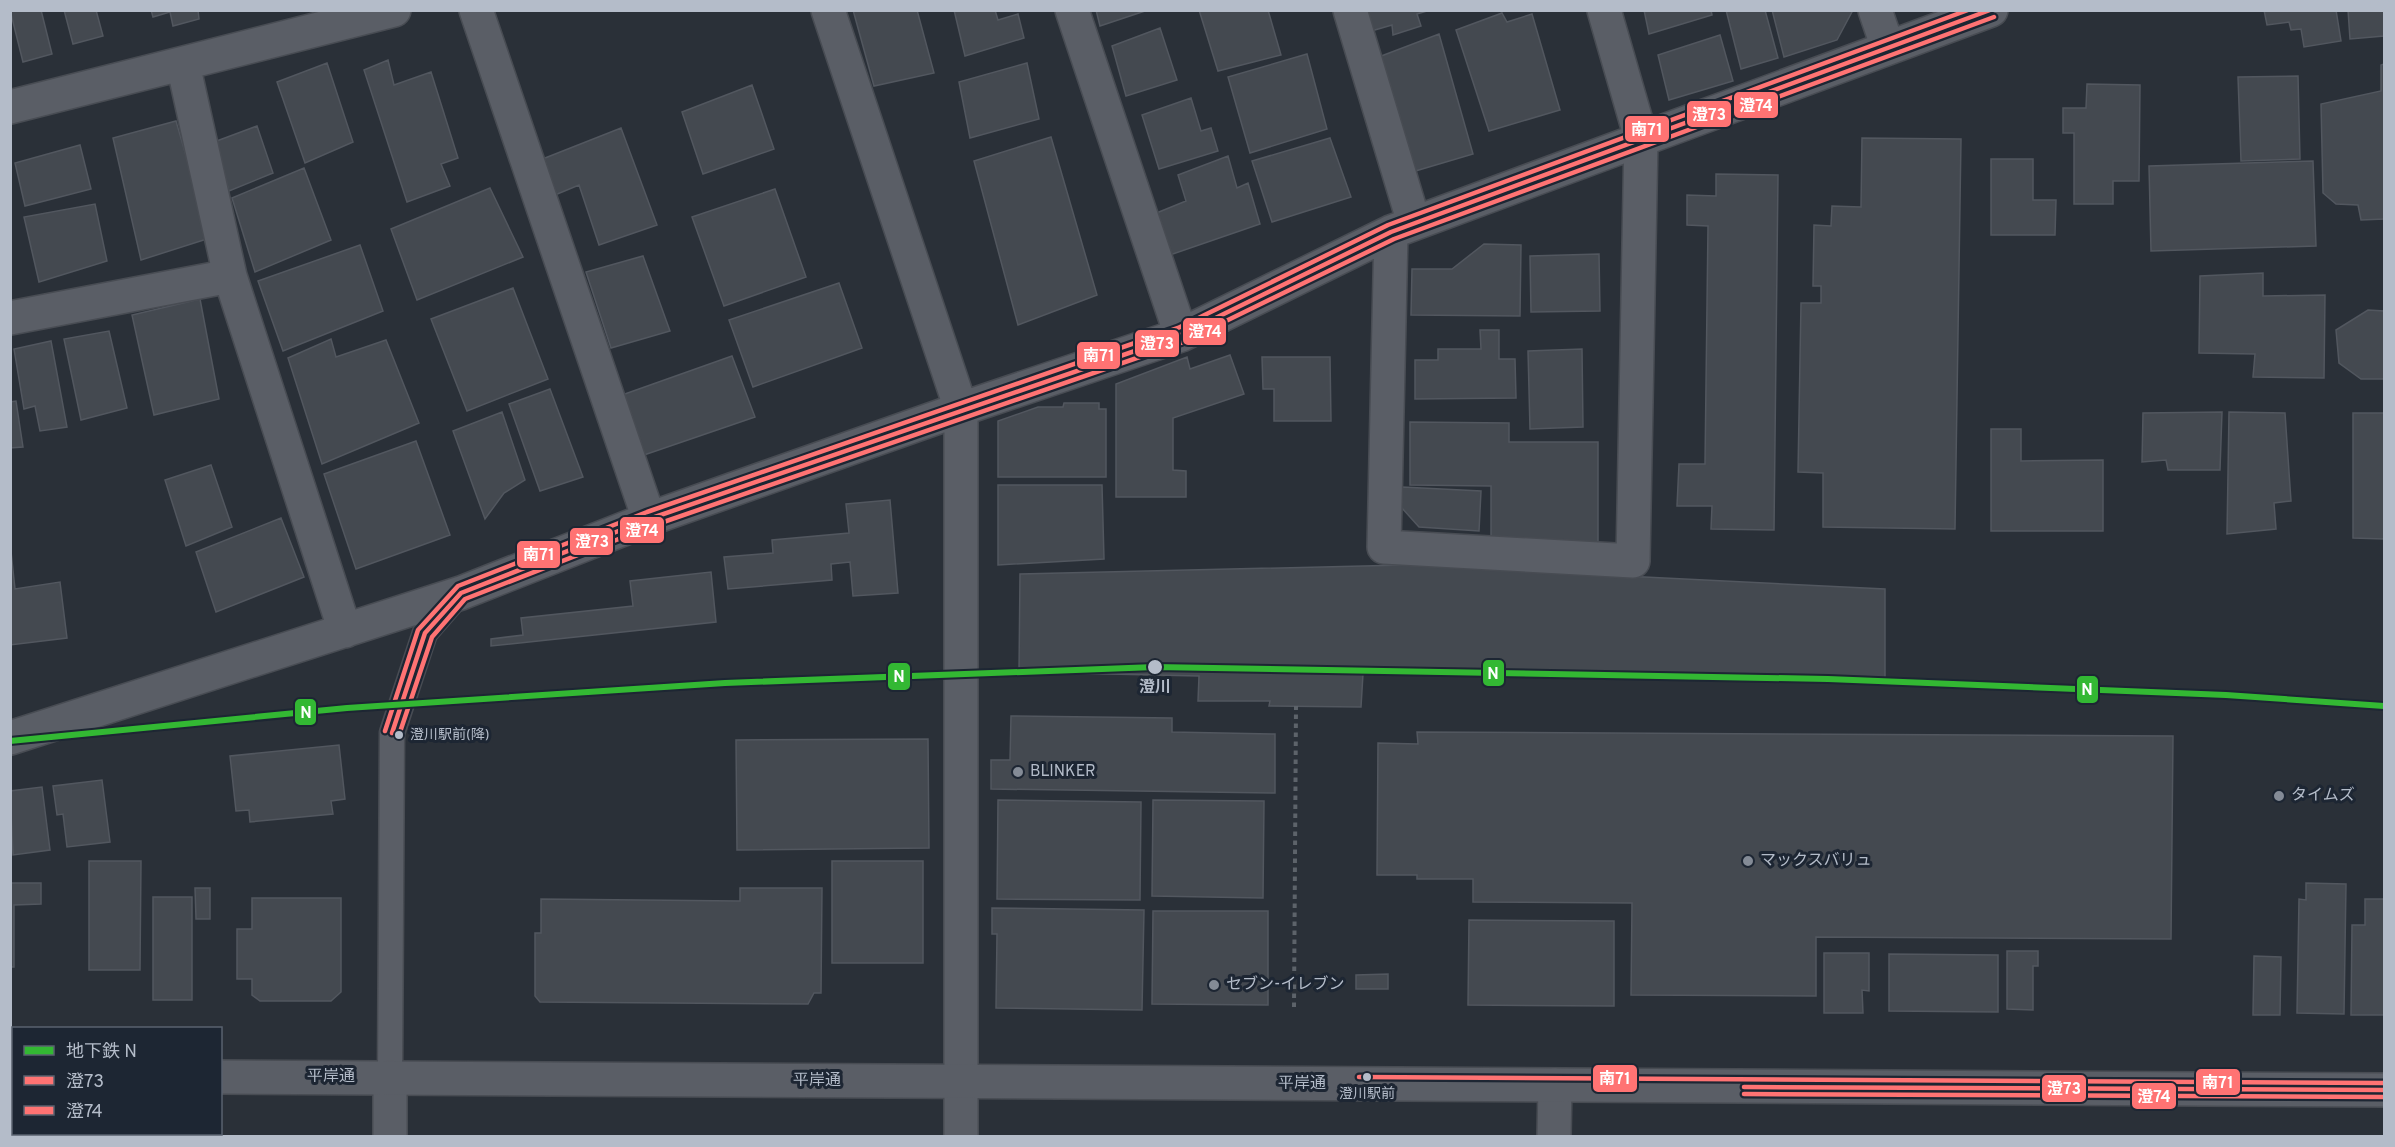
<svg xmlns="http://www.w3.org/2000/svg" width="2395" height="1147" font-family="Overpass,'Noto Sans JP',sans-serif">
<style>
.building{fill:#444950;stroke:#52575f;stroke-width:1.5}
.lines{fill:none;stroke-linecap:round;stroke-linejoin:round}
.service-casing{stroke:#484c53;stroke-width:27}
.minor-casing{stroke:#484c53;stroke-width:36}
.tertiary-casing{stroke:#484c53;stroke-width:36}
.path{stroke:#5d636a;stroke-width:4;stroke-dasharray:4.5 4.5;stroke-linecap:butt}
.service{stroke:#5a5e66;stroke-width:24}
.minor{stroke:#5a5e66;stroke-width:33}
.tertiary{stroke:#5a5e66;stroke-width:33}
.bus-1-casing{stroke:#1d2633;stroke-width:9}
.bus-2-casing{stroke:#1d2633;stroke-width:9}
.bus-3-casing{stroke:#1d2633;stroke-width:9}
.bus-1{stroke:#ff7373;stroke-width:4.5}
.bus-2{stroke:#ff7373;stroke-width:4.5}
.bus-3{stroke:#ff7373;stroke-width:4.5}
.metro-1-casing{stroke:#1d2633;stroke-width:10}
.metro-1{stroke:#33b833;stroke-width:6}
.stop-dot{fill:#b4bcc9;stroke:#1d2633;stroke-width:2}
.poi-dot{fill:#848b96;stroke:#1d2633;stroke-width:2}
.labels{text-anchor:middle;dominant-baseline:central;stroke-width:6;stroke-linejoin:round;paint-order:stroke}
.bus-label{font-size:14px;fill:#b4bcc9;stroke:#1d2633;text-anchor:start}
.stop-label{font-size:16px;font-weight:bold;fill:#b4bcc9;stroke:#1d2633}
.poi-label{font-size:16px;fill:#b4bcc9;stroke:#1d2633;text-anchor:start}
.street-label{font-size:16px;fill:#b4bcc9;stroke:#1d2633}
.line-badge{stroke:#1d2633;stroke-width:2}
.badge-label{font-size:16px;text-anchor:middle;font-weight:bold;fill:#fff}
</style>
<rect width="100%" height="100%" fill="#2a3038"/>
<!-- building -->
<path class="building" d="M10,10H41L52,54L23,62Z
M64,10H96L103,36L73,44Z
M151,10H198L199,19L173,26L170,12L153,17Z
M853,10H917L934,73L874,86Z
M954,10H995L998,20L1018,14L1024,38L965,56Z
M1096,10H1148L1100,26Z
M1199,10H1268L1281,55L1218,71Z
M1354,10H1430L1417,14L1421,26L1393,35L1392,25L1361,34Z
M1644,10H1711L1712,15L1649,34Z
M1726,10H1765L1778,58L1741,69Z
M1772,10H1853L1837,40L1784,57Z
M2264,10H2336L2341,41L2304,47L2301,29L2291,30L2289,22L2267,25Z
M2348,10H2384V36L2350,39Z
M1502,13L1507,22L1532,14L1560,110L1489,131L1456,30Z
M1160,28L1177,80L1126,96L1112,46Z
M1439,34L1473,154L1412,172L1376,58Z
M1720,35L1733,81L1669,100L1658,55Z
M1307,54L1327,129L1250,153L1228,77Z
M388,60L394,85L431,72L458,158L441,164L450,186L407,202L364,70Z
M327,63L353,142L305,163L277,82Z
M1027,63L1039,119L970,138L959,82Z
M2384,64V219L2361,220L2358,205L2336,204L2323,193L2321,104L2381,91V65Z
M2298,76L2300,159L2241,161L2238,77Z
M2087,84L2140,85L2139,181H2113V204H2074V133H2063V108H2086Z
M752,85L774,149L703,174L682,112Z
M1191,98L1201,131L1211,128L1218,151L1159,169L1142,115Z
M176,121L210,238L141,260L113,138Z
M257,126L273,173L229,191L214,142Z
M621,128L657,225L599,245L579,185L555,195L540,160Z
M1051,137L1097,295L1018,325L974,161Z
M1330,138L1351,197L1272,222L1252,161Z
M1862,138L1961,139L1955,529L1823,527V473L1798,472L1801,303H1821V286H1813L1814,225L1831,226L1832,206L1861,207Z
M80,145L91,189L25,206L15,163Z
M1228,156L1237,188L1248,183L1260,224L1167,256L1154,214L1186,201L1178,175Z
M1991,159H2033V200H2056L2055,235H1991Z
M2313,161L2316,246L2151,251L2149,166Z
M304,168L331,240L255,272L232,198Z
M1716,174L1778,175L1774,530L1711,529L1712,506H1677L1679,464H1705L1708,226L1687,225V195L1716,196Z
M490,188L523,257L417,300L391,229Z
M775,189L806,277L724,306L692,217Z
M95,204L107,261L39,282L24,217Z
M1484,244L1521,245L1520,316L1411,315L1412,269H1452Z
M360,245L383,311L283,351L258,281Z
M1599,254L1600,311L1531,312L1530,256Z
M643,256L670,331L611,348L586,272Z
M2263,273V296L2325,295L2324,378L2253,377L2255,354L2199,353L2200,276Z
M839,283L862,348L753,387L729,320Z
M513,288L548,379L467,411L431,319Z
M200,299L219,399L154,415L132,315Z
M2368,310L2384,311V379H2361L2339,363L2336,330Z
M1480,330H1499V359H1515L1516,398L1415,399V360H1438V349H1481Z
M109,331L127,408L81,420L64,339Z
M331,339L336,357L386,340L419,423L322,464L288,358Z
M51,341L67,427L40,431L35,406L24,409L14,349Z
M1582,349L1583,427L1530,429L1528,351Z
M1230,355L1244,394L1173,418V470L1186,471V497H1116V384L1187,357L1190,369Z
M732,356L755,417L644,455L622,395Z
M1262,357H1330L1331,421H1274V389H1263Z
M550,389L583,477L540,491L509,404Z
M16,401L23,447L10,448V402Z
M1064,403H1099V409H1106V477H998V421L1038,407H1063Z
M502,412L525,480L504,493L485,519L453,431Z
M2222,412L2220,470H2168L2166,460L2142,462L2143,413Z
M2229,412L2285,413L2291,501L2274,503L2276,529L2227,534Z
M2353,413H2384V539L2353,538Z
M1410,422L1509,423V442H1598V542H1491V486L1410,485Z
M1991,429H2021V461L2103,460V531H1991Z
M416,441L450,535L356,569L324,474Z
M211,465L232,527L186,546L165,480Z
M998,485H1102L1104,559L998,565Z
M1402,487L1481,491L1479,531L1419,527L1401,507Z
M890,500L898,593L853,596L850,562L831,564L832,580L728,589L724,557L773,553L772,540L849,533L846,504Z
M281,518L304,577L216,612L196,552Z
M10,542L15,589L60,582L67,638L10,645Z
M1404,565L1885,589V682L1363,674L1361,707L1269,706L1270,701H1198L1199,676L1019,672L1020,574Z
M711,572L716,622L491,646V639L523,635L521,618L633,606L630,581Z
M1011,716L1172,718V732L1275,734V793L991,789V760H1010Z
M1417,732L2173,736L2171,939L1816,937V996L1631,995L1632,903L1473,902V879H1417V875H1377L1378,743L1418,744Z
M928,739L929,848L737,850L736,740Z
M339,745L345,799L331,801L333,814L250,822L249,810L236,811L230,756Z
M102,780L110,842L67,847L63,814L57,815L53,786Z
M42,787L50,850L13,855L10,791Z
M998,800L1141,802L1140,900L997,899Z
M1153,800L1264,801L1263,898L1152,896Z
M89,861H141L140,970H89Z
M832,861H923V963H832Z
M10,883H41V904L14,905V967H10Z
M2306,883L2346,884L2344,1014L2297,1013L2299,899L2306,900Z
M195,888H210V919H196Z
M740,888H822L821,993H814L808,1004L540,1002L535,996V933H541V899L740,901Z
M153,897H192V1000H153Z
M252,898H341V992L331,1001H260L252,995V979H237V929H252Z
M2365,899H2384V1015H2351L2352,925H2365Z
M992,908L1144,910L1142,1010L996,1008L997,934H992Z
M1153,911H1268V1005L1152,1004Z
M1469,920L1614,921V1006L1468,1005Z
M2007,951H2038V966H2033V1010L2007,1009Z
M1824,953H1869V991L1862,990L1863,1013H1824Z
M1889,954L1998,955V1012L1889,1011Z
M2254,956L2281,957L2280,1015H2253Z
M1388,974V989H1356V975Z"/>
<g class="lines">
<defs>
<path id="service" d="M390,1077L392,733L425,633L459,594"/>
<path id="minor" d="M476,10L649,519
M828,10L961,409V1136
M1072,10L1181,335
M1350,10L1414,223
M1875,10L1888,48
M183,64L230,276L345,631
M10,107L394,10
M1391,232L1384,547L1633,561L1641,138L1604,10
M10,318L230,276
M10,738L461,593L649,519L961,409L1181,335L1391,232L1991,10
M390,1136V1077
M1554,1136L1555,1085"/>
<path id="tertiary" d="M10,1076H14
M220,1077L2384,1090"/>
</defs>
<!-- service casing -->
<use href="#service" class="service-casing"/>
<!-- minor casing -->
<use href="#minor" class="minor-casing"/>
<!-- tertiary casing -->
<use href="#tertiary" class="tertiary-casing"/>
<!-- path -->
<path class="path" d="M1294,1007L1296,706"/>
<!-- service -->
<use href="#service" class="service"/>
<!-- minor -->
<use href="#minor" class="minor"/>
<!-- tertiary -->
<use href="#tertiary" class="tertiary"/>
<defs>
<path id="bus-1" d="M392,733L425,633L461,593L649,519L1181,335L1391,232L1990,10
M1744,1087L2384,1090"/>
<path id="bus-2" d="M399,735L432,637L465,599L652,526L1183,342L1394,239L1994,17
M1744,1094L2384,1097"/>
<path id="bus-3" d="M385,731L418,630L458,586L647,512L1178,328L1388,225L1968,10
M1359,1077L2384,1083"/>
</defs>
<!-- bus-1 casing -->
<use href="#bus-1" class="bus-1-casing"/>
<!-- bus-2 casing -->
<use href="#bus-2" class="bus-2-casing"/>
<!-- bus-3 casing -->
<use href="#bus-3" class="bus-3-casing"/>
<!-- bus-1 -->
<use href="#bus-1" class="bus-1"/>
<!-- bus-2 -->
<use href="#bus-2" class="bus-2"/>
<!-- bus-3 -->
<use href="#bus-3" class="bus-3"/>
<defs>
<path id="metro-1" d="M10,741L347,708L725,683L1155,667L1828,679L2226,695L2384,706"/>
</defs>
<!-- metro-1 casing -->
<use href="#metro-1" class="metro-1-casing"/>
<!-- metro-1 -->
<use href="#metro-1" class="metro-1"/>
</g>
<!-- markers -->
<g class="stop-dot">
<circle cx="1155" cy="667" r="8"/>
<circle cx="399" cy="735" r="5"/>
<circle cx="1367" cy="1077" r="5"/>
</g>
<g class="poi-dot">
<circle cx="1018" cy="772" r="6"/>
<circle cx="2279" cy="796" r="6"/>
<circle cx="1748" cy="861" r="6"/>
<circle cx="1214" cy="985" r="6"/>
</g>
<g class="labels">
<!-- bus labels -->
<g class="bus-label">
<text x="410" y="735">澄川駅前(降)</text>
<text x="1367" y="1094" text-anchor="middle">澄川駅前</text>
</g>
<!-- stop labels -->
<g class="stop-label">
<text x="1155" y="688">澄川</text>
</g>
<!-- poi labels -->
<g class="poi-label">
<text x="1030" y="772">BLINKER</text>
<text x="2291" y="796">タイムズ</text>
<text x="1760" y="861">マックスバリュ</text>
<text x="1226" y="985">セブン-イレブン</text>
</g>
<!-- street labels -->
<g class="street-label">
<text x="331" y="1077">平岸通</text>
<text x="817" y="1081">平岸通</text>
<text x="1302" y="1084">平岸通</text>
</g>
</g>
<g class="line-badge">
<rect x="1733" y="91" width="46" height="28" rx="6" fill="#ff7373"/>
<rect x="1686" y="100" width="46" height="28" rx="6" fill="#ff7373"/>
<rect x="1624" y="115" width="46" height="28" rx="6" fill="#ff7373"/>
<rect x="1182" y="317" width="45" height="29" rx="6" fill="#ff7373"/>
<rect x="1134" y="329" width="46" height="29" rx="6" fill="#ff7373"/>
<rect x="1076" y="341" width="45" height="29" rx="6" fill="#ff7373"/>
<rect x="619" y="516" width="46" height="28" rx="6" fill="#ff7373"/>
<rect x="569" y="527" width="45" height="29" rx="6" fill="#ff7373"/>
<rect x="516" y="540" width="45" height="29" rx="6" fill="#ff7373"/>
<rect x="1482" y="659" width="23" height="28" rx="6" fill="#33b833"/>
<rect x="887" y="662" width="24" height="29" rx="6" fill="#33b833"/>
<rect x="2076" y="675" width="23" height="29" rx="6" fill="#33b833"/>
<rect x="294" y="698" width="23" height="28" rx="6" fill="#33b833"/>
<rect x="1592" y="1064" width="46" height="29" rx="6" fill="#ff7373"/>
<rect x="2195" y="1068" width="46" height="28" rx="6" fill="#ff7373"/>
<rect x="2041" y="1074" width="46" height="29" rx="6" fill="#ff7373"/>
<rect x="2131" y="1082" width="46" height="28" rx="6" fill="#ff7373"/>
</g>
<g class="badge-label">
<text x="1756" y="111">澄74</text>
<text x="1709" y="120">澄73</text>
<text x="1647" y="135">南71</text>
<text x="1205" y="337">澄74</text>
<text x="1157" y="349">澄73</text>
<text x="1099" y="361">南71</text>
<text x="642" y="536">澄74</text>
<text x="592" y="547">澄73</text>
<text x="539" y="560">南71</text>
<text x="1493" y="679">N</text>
<text x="899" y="682">N</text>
<text x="2087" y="695">N</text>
<text x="306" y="718">N</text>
<text x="1615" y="1084">南71</text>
<text x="2218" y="1088">南71</text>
<text x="2064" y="1094">澄73</text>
<text x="2154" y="1102">澄74</text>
</g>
<!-- border -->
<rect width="2395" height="1147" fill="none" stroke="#b4bcc9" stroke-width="24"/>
<!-- legend -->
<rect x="12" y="1027" width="210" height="108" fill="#1d2633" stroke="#59626f" stroke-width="1.5"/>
<rect x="24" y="1046" width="30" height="9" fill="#33b833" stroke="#59626f" stroke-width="1.5"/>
<text x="66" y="1057" font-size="18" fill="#b4bcc9">地下鉄 N</text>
<rect x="24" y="1076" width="30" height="9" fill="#ff7373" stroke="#59626f" stroke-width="1.5"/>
<text x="66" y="1087" font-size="18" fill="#b4bcc9">澄73</text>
<rect x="24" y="1106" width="30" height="9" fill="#ff7373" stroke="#59626f" stroke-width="1.5"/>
<text x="66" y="1117" font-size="18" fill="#b4bcc9">澄74</text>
</svg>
